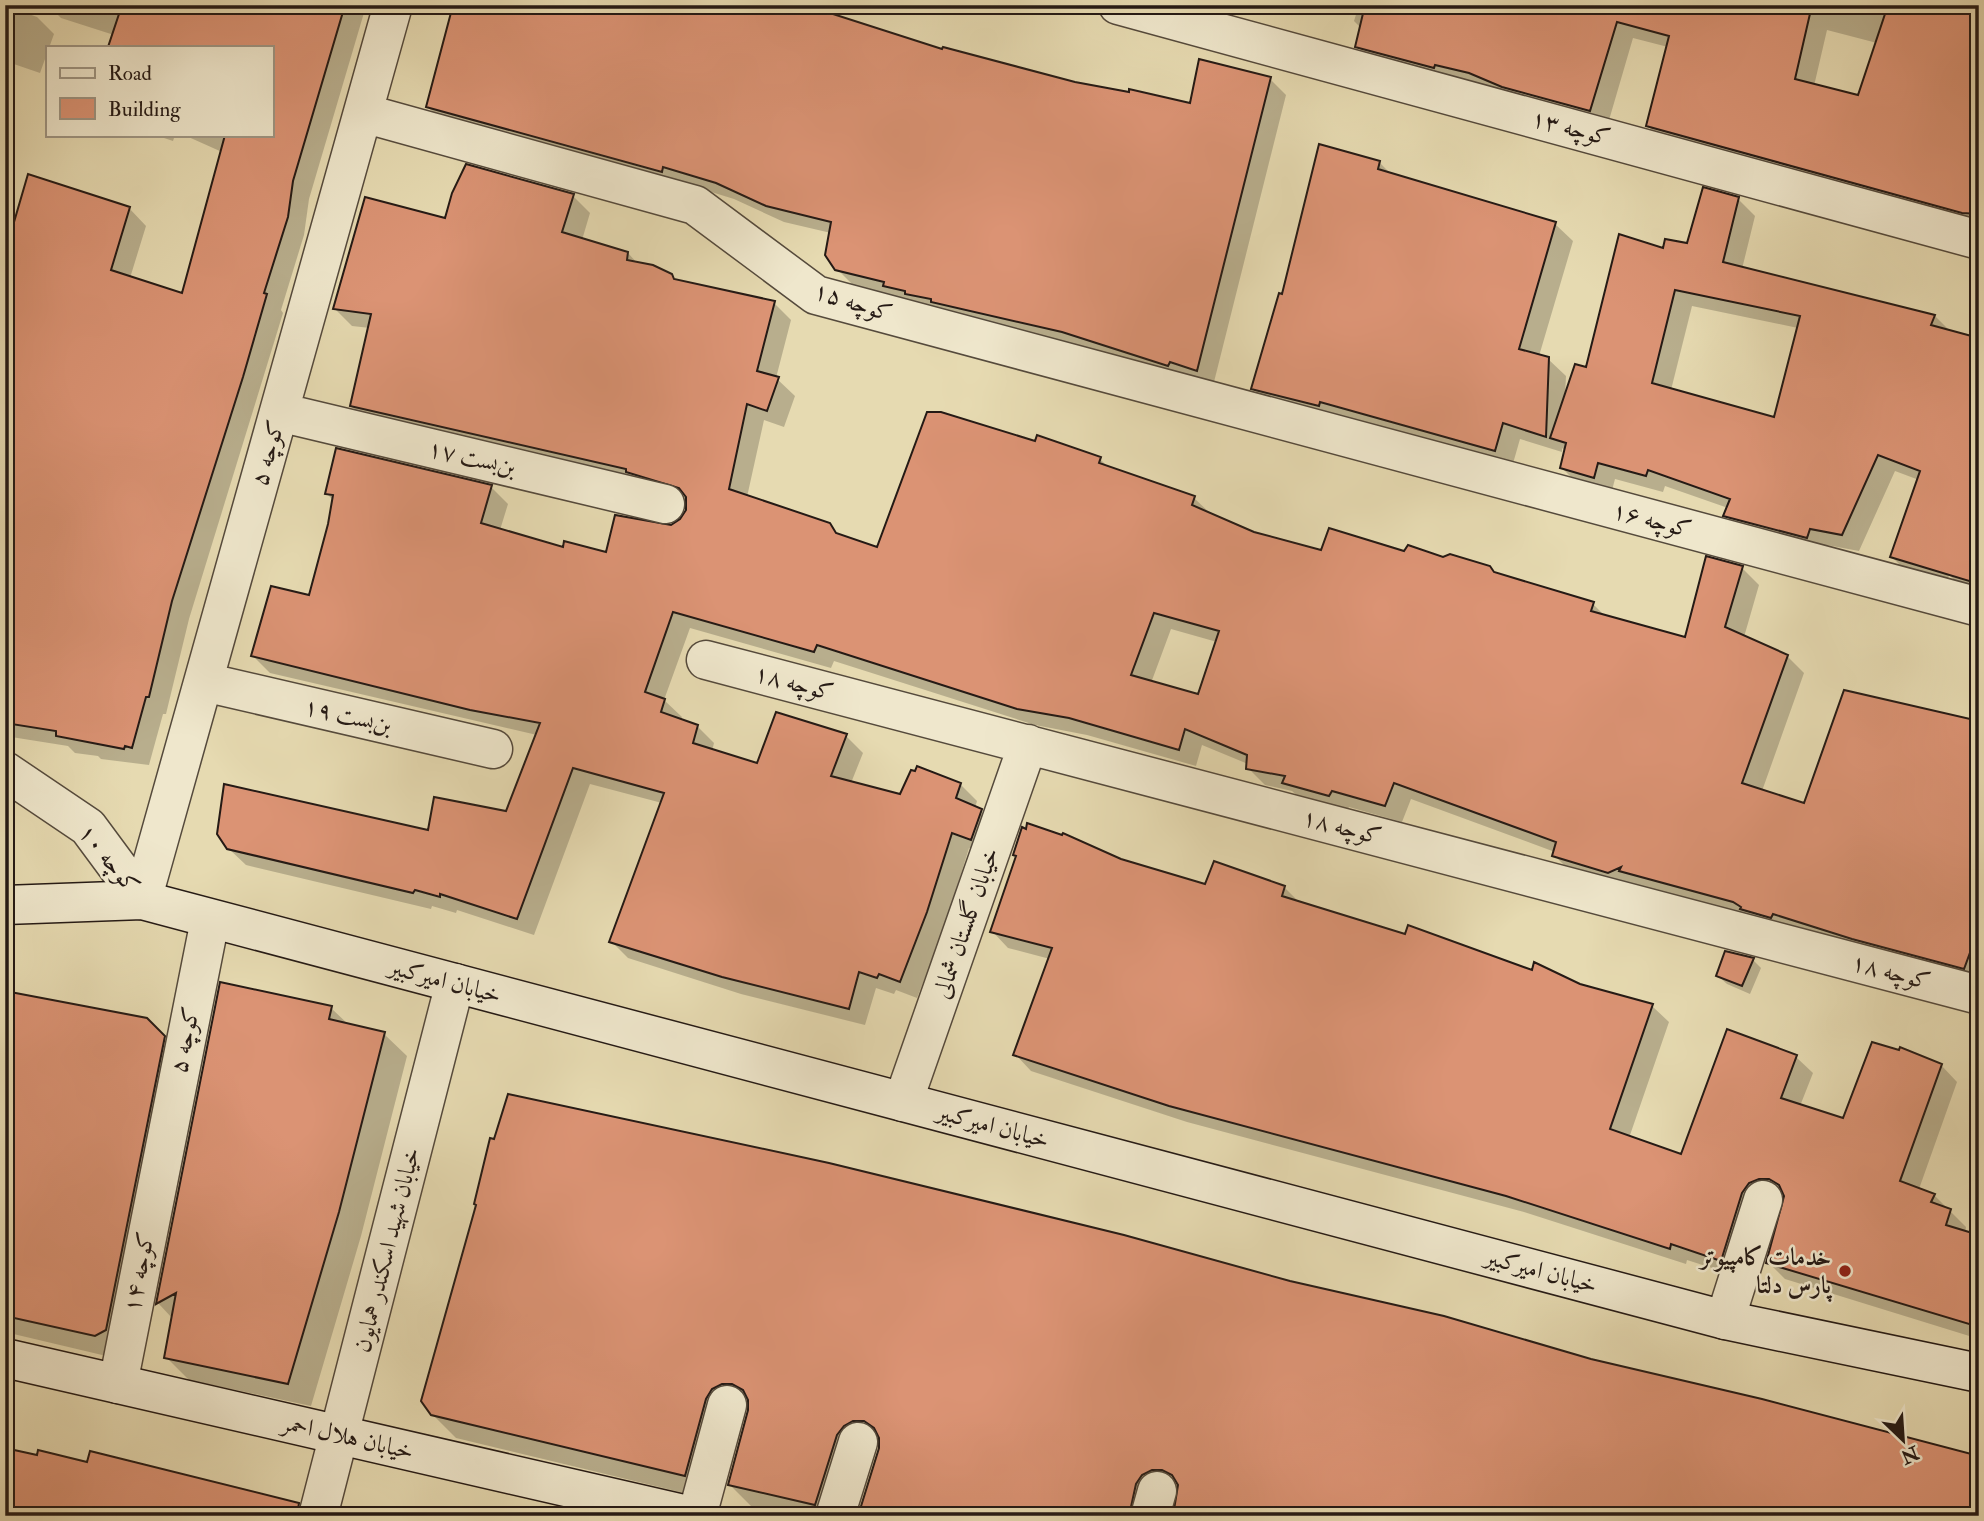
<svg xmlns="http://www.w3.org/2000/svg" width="1984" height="1521" font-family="'IM FELL Double Pica',Amiri,serif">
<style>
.shadow{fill:#0003;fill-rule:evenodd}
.building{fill:#db9374;stroke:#251a15;stroke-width:2;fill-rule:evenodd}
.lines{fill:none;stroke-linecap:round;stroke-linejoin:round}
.street-casing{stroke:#554a3c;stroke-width:41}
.secondary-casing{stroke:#251a15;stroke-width:41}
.street{stroke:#efe7cc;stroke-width:38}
.secondary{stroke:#efe7cc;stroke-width:38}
.poi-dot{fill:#8f2418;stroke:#efe7cc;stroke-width:2.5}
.labels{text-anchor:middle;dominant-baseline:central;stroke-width:5;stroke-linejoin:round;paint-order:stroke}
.street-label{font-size:24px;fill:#251a15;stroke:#efe7cc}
.poi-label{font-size:24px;font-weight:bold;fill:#251a15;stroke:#efe7cc;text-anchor:end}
</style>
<rect width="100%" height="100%" fill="#e6dab1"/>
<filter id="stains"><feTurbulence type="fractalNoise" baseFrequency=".00286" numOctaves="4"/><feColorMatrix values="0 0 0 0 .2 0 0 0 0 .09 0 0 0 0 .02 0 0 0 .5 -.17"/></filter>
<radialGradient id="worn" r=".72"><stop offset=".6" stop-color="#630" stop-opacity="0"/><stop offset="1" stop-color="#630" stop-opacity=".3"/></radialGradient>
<!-- shadow -->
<path class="shadow" d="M5,5L37,17L54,34L40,73L5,61Z
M48,5L366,6L309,199L304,235L281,310L283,313L189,619L166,714H163L149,765L101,759L98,756L75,753L68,746L5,736V237L11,239L129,208L146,226L130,278L183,295L222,152L184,135H271V47H110L114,35L61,18Z
M790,5L878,28L884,34L1075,84L1191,105L1270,79L1286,95L1213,386L854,286L837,269L831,233L784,222L734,199L679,182L444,123L428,107Z
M1359,5H1979V230L1665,143L1648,126L1668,47L1633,38L1607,127L1374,63L1357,46L1361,28L1354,21ZM1827,30L1877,43L1859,97L1814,86Z
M155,135H175L173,141Z
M1379,162L1392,175L1555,224L1573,241L1539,356L1548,359L1566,376L1565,396L1587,370L1664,250L1689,245L1738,199L1755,216L1742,269L1935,316L1951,332L1979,519V595L1965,590L1949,575L1947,584L1909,574L1892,557L1919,480L1895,471L1859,551L1827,545L1824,554L1742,532L1725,515L1728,508L1665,486L1663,492L1615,479L1611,494L1579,485L1562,468L1566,452L1562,448V452L1520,439L1512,467L1271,406L1253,389L1283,296ZM1692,306L1798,328L1775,419L1671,390Z
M573,196L590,213L582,240L628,253L638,264L671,275L677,281L774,303L791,320L776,378L795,396L784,427L764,420L747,497L829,524L840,536L878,549L1037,444L1100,459L1109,468L1194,498L1212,515L1253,534L1322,552L1404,554L1496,574L1593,604L1606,617L1686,639L1707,559L1742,568L1759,585L1744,637L1787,656L1804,673L1762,791L1805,805L1979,722V984L1571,872L1554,855L1555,852L1411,799L1402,822L1349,807L1347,812L1301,799L1292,791L1265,785L1248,768V764L1202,745L1196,766L1087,735L1035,725L834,661L831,668L690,628L664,700L682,717L681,720L697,726L714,743L712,751L758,765L846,736L863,753L851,783L901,796L960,784L977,801L975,808L998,828L989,855L969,848L944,929L917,998L896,990L894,994L876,988L865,1025L741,994L628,958L611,941L662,803L590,784L534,935L457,910L456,913L432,906L431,909L246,865L228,848L430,833L507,813L537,735L270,673L253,656L310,597L334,501L326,493L491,487L508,504L500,530L564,549L608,554L671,527L682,521L688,509V501L645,489L369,423L351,406L370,328L352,326L335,309L446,220ZM1171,629L1217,642L1200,696L1151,683Z
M1120,860L1206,886L1284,887L1301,904L1652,1006L1669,1022L1629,1138L1682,1156L1796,1057L1813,1073L1800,1106L1844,1120L1941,1065L1957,1082L1919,1189L1934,1195L1966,1227L1965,1233L1979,1237V1339L1785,1279L1768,1262L1787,1195L1776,1194L1737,1276L1687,1260L1686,1264L1524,1212L1187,1122L1031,1071L1015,1054L1050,959L1008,948L992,931Z
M1753,960L1761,968L1750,994L1727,984L1718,976Z
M221,984L331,1008L350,1026L384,1034L407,1056L361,1236L311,1406L189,1380L166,1357L173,1319L158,1303Z
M5,997L146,1020L187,1061L119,1359L5,1332Z
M1289,1283L1179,1492L1166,1498L1158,1516H861L881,1444H877L867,1449L843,1516H785L754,1509L730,1485L750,1407L736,1413L709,1499L456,1438L432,1414Z"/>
<!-- building -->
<path class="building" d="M122,5H345L293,181L288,217L264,293L267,294L243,377L172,601L149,697H146L132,748L125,746L124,749L56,736V731L5,723V253L28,174L130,207L111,270L182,293L225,135H271V47H108Z
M453,5H805L942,49L943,47L1075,82L1129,92V89L1190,103L1199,59L1271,77L1197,371L1170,362L1168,366L1062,332L931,302V299L905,294V291L883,286L884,282L835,270L825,255L831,222L766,206L716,183L663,167L662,172L426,107Z
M1365,5H1539L1573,14L1584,5H1812L1795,79L1858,95L1888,5H1979V214L1962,213L1646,126L1669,36L1617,22L1590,111L1502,87L1469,73L1435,65L1434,68L1355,47Z
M1319,144L1380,161L1378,169L1556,222L1519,349L1549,357L1546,437L1503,423L1495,451L1320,402L1319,406L1251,389L1279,293L1282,294Z
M466,164L574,194L562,232L628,252L627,260L653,265L672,274L674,279L775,301L757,371L779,377L767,411L747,404L729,489L830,523L836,533L877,547L927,412H941L1035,441L1037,435L1101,457L1099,463L1195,496L1192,505L1254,532L1321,550L1329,528L1404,551L1408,545L1443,557L1450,554L1490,566L1494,572L1594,602L1591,611L1685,637L1706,556L1743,566L1725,627L1788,655L1742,783L1804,803L1844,690L1979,721V928L1964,969L1852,939L1773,914L1771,918L1740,909L1741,907L1733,902L1619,871L1621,867L1608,873L1552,856L1556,842L1394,783L1385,806L1332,791L1329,796L1282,783L1285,776L1246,769L1247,755L1185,729L1179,750L1069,718L1017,709L817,645L814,652L673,612L645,692L665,699L661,712L698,725L693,743L757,763L776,712L847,734L831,776L900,794L911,770L915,771L917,766L961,783L956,798L982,809L971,840L952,833L927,912L900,982L879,974L877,978L859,972L849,1009L722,977L609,942L664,793L573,768L517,919L440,894V897L415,890L413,893L227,849L217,834L224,784L428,830L434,797L506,811L540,723L470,710L251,656L271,586L309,595L328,524L333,495L325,494L336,448L492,485L481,523L563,547L564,541L606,552L615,515L671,525L680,519L686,510V497L679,488L626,472V469L350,406L371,314L333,309L365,197L445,218L452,193ZM1154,613L1219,631L1198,694L1131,675Z
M1703,187L1739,197L1723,262L1935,315L1931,325L1979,338V584L1890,557L1920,471L1878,455L1842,535L1810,529L1807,538L1723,516L1730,499L1648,470L1646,476L1598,463L1594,478L1560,468L1566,443L1550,438L1575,364L1586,367L1619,234L1663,248L1665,239L1687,243ZM1675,290L1800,316L1774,417L1652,383Z
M1027,823L1062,835L1063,833L1121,859L1205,884L1214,861L1285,886L1282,896L1405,934L1408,925L1532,970L1534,962L1580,984L1653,1004L1610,1129L1681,1154L1727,1029L1797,1055L1781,1098L1843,1118L1872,1042L1899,1050L1900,1047L1942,1064L1900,1181L1935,1194L1931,1202L1951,1209L1946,1225L1979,1235V1327L1766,1263L1784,1196L1779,1185L1769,1179H1759L1749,1183L1742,1193L1721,1261L1671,1244L1670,1249L1506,1196L1169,1106L1013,1055L1052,948L990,932L1016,856L1013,855L1022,827L1026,829Z
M1725,951L1754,958L1742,986L1716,976Z
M220,982L332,1006L329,1019L385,1032L339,1212L288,1384L164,1358L176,1293L156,1304Z
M5,991L147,1018L165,1036L106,1330L95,1336L5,1316Z
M508,1094L829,1163L1124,1235L1290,1281L1444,1316L1591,1359L1762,1399L1979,1456V1516H1173L1178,1485L1172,1475L1162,1470H1152L1142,1475L1136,1484L1129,1516H858L879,1448V1438L874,1428L864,1421H853L844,1426L837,1435L815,1505L728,1485L748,1410V1400L743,1390L732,1384H722L712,1389L706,1399L685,1476L431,1415L421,1401L476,1205L474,1204L490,1138L494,1139Z
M5,1448L37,1455L38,1450L87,1462L90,1451L299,1503L297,1516H5Z"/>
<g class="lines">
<defs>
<path id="street" d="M1118,5L1979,240
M363,113L695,205L816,295L1979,607
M279,412L665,504
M706,660L1979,995
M204,682L493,749
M5,771L88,827L142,900
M142,900L393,5
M903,1102L1028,744
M1725,1320L1763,1200
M118,1384L210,920
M318,1516L455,983
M697,1516L727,1405
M835,1516L858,1442
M1150,1516L1157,1491"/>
<path id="secondary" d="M5,905L142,900L1725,1320L1979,1373
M5,1358L692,1516"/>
</defs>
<!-- street casing -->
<use href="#street" class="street-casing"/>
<!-- secondary casing -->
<use href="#secondary" class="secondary-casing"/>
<!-- street -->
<use href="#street" class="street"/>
<!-- secondary -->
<use href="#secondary" class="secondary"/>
</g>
<!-- markers -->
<circle class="poi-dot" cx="1845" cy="1271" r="7"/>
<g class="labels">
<!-- street labels -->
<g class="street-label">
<text transform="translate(1571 128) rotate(15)">کوچه ۱۳</text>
<text transform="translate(853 302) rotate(18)">کوچه ۱۵</text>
<text transform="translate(268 453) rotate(-74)">کوچه ۵</text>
<text transform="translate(472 458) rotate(13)">بن‌بست ۱۷</text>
<text transform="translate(1652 520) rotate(15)">کوچه ۱۶</text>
<text transform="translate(794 683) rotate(15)">کوچه ۱۸</text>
<text transform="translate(348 716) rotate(13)">بن‌بست ۱۹</text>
<text transform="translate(1342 827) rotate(15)">کوچه ۱۸</text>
<text transform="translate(109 859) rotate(51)">کوچه ۱۰</text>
<text transform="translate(966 923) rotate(-71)">خیابان گلستان شمالی</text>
<text transform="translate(1891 972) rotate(15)">کوچه ۱۸</text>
<text transform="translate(445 981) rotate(15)">خیابان امیرکبیر</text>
<text transform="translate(185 1040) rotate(-78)">کوچه ۵</text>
<text transform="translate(993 1126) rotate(15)">خیابان امیرکبیر</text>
<text transform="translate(387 1250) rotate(-76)">خیابان شهید اسکندر همایون</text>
<text transform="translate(1541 1271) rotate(15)">خیابان امیرکبیر</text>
<text transform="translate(139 1272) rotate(-79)">کوچه ۱۴</text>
<text transform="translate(348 1437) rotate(13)">خیابان هلال احمر</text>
</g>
<!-- poi labels -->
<g class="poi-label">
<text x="1831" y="1257">خدمات کامپیوتر<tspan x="1831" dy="28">پارس دلتا</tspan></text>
</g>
</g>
<!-- margin -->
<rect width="1984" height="1521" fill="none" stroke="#e6dab1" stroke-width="28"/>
<rect x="7" y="7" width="1970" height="1507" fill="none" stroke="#251a15" stroke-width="3.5"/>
<rect x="14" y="14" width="1956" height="1493" fill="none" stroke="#251a15" stroke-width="2"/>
<!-- legend -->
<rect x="46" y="46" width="228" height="91" fill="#efe7cc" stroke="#9e9583" stroke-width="2"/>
<rect x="60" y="68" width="35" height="10" fill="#efe7cc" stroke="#9e9583" stroke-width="2"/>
<text x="108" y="80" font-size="21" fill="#251a15">Road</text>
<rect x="60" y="98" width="35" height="21" fill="#db9374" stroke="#9e9583" stroke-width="2"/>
<text x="108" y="116" font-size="21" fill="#251a15">Building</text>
<!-- north arrow -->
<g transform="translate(1903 1440) rotate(155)" stroke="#efe7cc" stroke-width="5" paint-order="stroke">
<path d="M0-5L12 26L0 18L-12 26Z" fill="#251a15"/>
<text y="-10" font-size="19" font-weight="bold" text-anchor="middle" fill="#251a15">N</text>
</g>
<rect width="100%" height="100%" filter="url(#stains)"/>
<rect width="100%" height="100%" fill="url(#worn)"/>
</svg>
